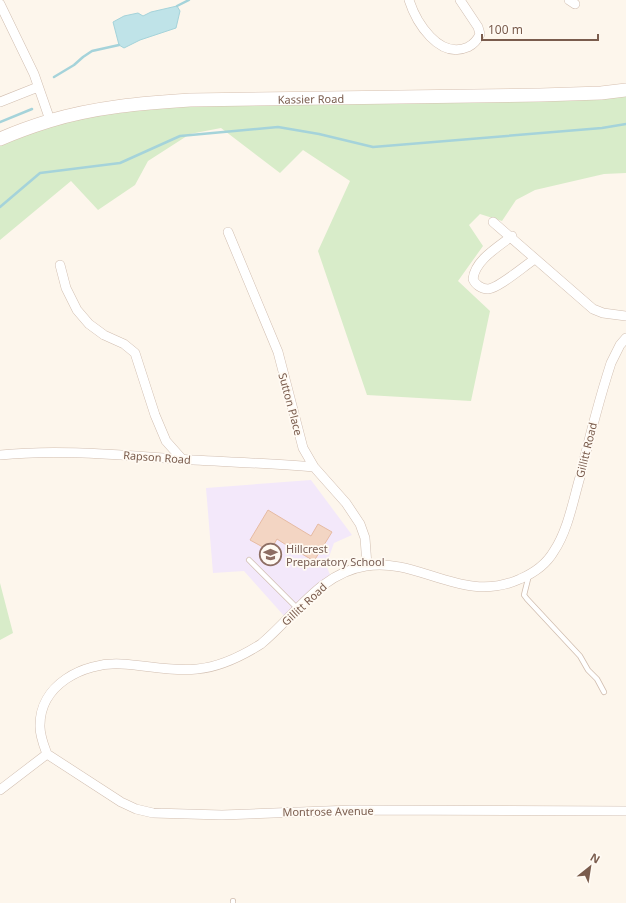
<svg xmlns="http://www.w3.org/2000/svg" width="626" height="903" font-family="'Noto Sans',sans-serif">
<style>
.education{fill:#f3e8fa}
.green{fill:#d8ecc9}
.water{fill:#bfe3e8;stroke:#a5d3da}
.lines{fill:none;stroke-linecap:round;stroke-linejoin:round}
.stream{stroke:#a5d3da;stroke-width:2.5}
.building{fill:#f3d5c3;stroke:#e6bba3}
.service-casing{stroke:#d1beb0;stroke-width:6}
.minor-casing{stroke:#d1beb0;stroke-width:10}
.secondary-casing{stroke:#d6c0b0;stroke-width:14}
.service{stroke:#fff;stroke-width:4.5}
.minor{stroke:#fff;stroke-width:9}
.secondary{stroke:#fff;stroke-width:13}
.labels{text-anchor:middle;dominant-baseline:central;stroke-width:3.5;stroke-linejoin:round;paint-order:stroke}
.street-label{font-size:11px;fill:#7a5c4d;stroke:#fffaf3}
.education-label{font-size:11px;fill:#785e54;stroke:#fffaf3;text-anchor:start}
</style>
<rect width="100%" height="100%" fill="#fdf6ec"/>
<!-- education -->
<path class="education" d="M311,480L352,535L334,543L326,565L331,577L285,617L244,571L213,573L206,488Z"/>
<!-- green -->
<path class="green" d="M626,90V173L604,174L535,190L516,200L502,221L480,214L469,225L483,246L458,281L490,311L471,401L367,395L318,251L350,181L303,150L280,173L221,128L190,134L148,161L135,185L98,210L71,181L0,240V139L125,105Z
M0,583L13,633L0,640Z"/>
<!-- water -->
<path class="water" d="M177,6L180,11L176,28L140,40L124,48L119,45L113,22L124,16L138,13L143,16L151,12Z"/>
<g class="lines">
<!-- stream -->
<path class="stream" d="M177,6L189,0
M54,77L74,65L83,57L92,51L119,45
M0,122L32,109
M0,207L40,173L120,163L180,136L278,127L319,134L373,147L602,128L626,124"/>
</g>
<!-- building -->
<path class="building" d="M268,510L311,536L318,524L332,532L314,561L302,554L304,551L290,543L288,546L277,539L270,551L250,540Z"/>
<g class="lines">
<defs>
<path id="service" d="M249,560L298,609
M529,575L524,595L527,599L580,656L588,670L597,679L604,692
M233,903V901"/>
<path id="minor" d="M409,0C416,22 439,60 468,47C474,44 477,41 480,34L478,27L460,0
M569,0L575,4
M0,4L34,74L50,120
M0,102L38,87
M493,222L593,309L603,313L626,316
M228,232L278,352L303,448L314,467L346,503L360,524L365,538L367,565
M512,236C498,247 475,260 473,279C475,284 481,289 488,289C499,288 524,266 535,259
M60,265L66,288L77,310L89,324L104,335L124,344L135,353L155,415L166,441L182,459
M0,455C58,449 118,455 177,459C223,462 268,463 314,467
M47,754C44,746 40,736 40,727C39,685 83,662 121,664C146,665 171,672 197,669C220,667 242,656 261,644C295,616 320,573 366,566C419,557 463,605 520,579C534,573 546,565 554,551C568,530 573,501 580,477C589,439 599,400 611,363L620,345L626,338
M47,754L121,802L136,809L153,813L222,815L352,810L626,811
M0,790L47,754"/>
<g id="secondary">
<path id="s1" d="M0,139C16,132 33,126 49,121C95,107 143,103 190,100L540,95L601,93L626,90"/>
</g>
</defs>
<!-- service casing -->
<use href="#service" class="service-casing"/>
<!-- minor casing -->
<use href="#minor" class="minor-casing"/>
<!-- secondary casing -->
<use href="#secondary" class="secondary-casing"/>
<!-- service -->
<use href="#service" class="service"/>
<!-- minor -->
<use href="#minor" class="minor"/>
<!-- secondary -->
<use href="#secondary" class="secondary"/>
</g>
<!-- icons -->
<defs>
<symbol id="school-ring" viewBox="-11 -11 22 22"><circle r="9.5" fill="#fffaf3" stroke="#8d6e63" stroke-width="1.5"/><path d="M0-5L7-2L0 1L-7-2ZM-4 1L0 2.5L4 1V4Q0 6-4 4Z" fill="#8d6e63"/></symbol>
</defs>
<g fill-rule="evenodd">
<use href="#school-ring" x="258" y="542" width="25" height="25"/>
</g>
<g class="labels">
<!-- street labels -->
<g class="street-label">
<text stroke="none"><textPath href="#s1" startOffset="316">Kassier Road</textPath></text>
<text transform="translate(291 404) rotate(75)">Sutton Place</text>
<text transform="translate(586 450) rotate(-76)">Gillitt Road</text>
<text transform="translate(157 457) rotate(4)">Rapson Road</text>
<text transform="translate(304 604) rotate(-43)">Gillitt Road</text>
<text transform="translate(328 811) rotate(-1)">Montrose Avenue</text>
</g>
<!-- education labels -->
<g class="education-label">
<text x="286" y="548">Hillcrest<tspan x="286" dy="13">Preparatory School</tspan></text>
</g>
</g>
<!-- north arrow -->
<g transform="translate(590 867) rotate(30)" stroke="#fffaf3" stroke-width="3" paint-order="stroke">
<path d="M0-3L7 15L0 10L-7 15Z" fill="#7a5c4d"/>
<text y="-6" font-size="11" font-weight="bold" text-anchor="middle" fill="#7a5c4d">N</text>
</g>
<!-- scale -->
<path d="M482 34v6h116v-6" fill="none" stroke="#7a5c4d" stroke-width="2"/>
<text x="488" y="34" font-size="12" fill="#7a5c4d" stroke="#fffaf3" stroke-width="3" paint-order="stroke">100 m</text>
</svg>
